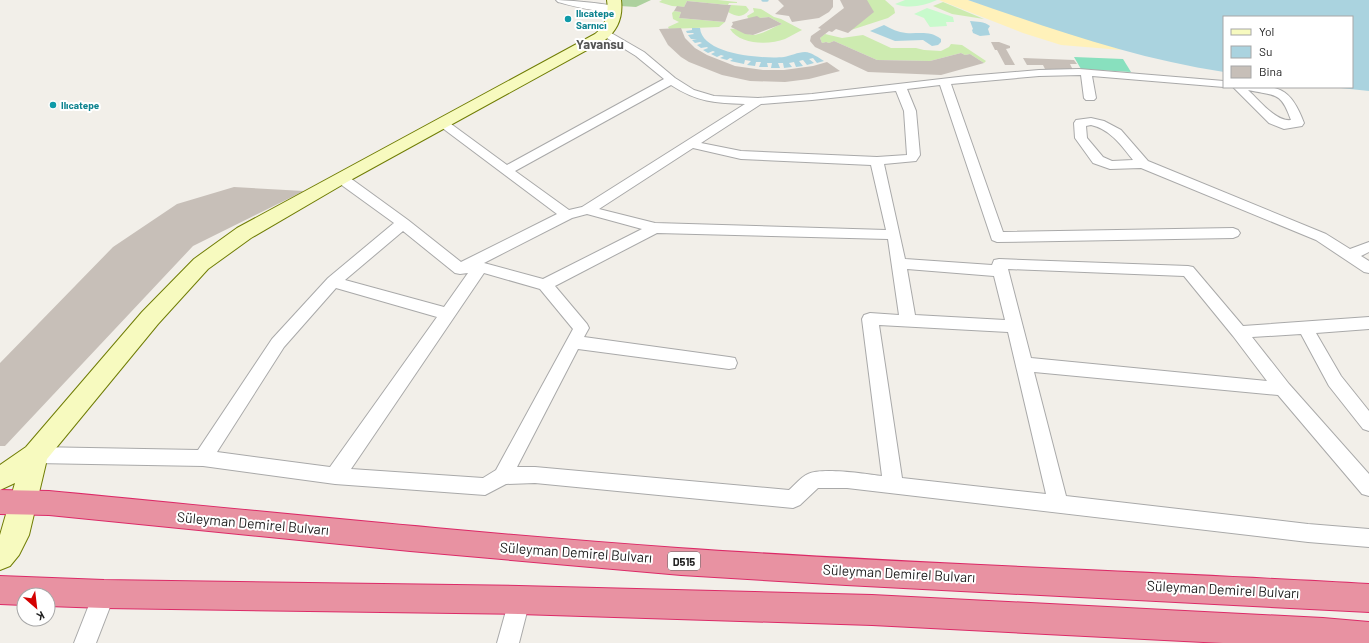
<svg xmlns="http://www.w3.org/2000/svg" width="1369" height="643" font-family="Barlow,sans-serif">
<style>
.grass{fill:#cdebb0}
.forest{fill:#add19e}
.sand{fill:#fff1ba}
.park{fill:#c8facc}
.pitch{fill:#88e0be}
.water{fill:#aad3df}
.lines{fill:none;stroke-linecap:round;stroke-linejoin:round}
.stream{stroke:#aad3df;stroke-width:3.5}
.building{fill:#c7bfb8}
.street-casing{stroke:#a9a9a9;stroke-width:2}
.secondary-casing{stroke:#707d05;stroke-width:2}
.highway-casing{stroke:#dc2a67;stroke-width:2}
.street{fill:#fff;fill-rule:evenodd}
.secondary{fill:#f7fabf;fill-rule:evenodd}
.highway{fill:#e892a2;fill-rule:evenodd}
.culture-dot{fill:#0f9aa8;stroke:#fff;stroke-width:1.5}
.labels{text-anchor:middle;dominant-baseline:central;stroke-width:4;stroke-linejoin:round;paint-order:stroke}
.far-culture-label{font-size:10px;font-weight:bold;fill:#0d838f;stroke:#fff;text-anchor:start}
.shield{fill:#fff;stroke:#646464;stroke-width:1}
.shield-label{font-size:11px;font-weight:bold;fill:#222}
.far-district-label{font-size:13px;font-weight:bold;fill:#555;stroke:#fff}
.near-street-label{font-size:14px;fill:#222;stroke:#fff}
</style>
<rect width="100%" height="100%" fill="#f2efe9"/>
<!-- grass -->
<path class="grass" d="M662,0H718L737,2V3H729L728,5L687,1L684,7L672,6L659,2Z
M867,0H885L894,8L895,13L888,18L851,30Z
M943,2L984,19L952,14L933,6Z
M731,5L746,6L749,10C743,18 736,17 728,12Z
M753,8L761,9L774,17L781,19L802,30C796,33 791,36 785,39C769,45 740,45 730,29C738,27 745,35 754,35C767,33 774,26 782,24L769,17L760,18H748L747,16L754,12Z
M674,11L681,12L679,18L725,22L719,27L669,29L668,27L679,22L673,19L672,13Z
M825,34L842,38L863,35L891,48H916L924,50L941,51L949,47L951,44L962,45L986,61L984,63L970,54L965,55L961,53L930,61L877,60L834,41L829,43L826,42L822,43L820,38Z"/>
<!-- forest -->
<path class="forest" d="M618,0H651L636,7L620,6Z"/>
<!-- sand -->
<path class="sand" d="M939,0H968L1122,50L1061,45L1023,33Z"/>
<!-- park -->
<path class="park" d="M905,0H937C923,6 910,9 895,4Z
M927,8L950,16L953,17L954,22H946L947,26L930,27L924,18L914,14Z"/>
<!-- pitch -->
<path class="pitch" d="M1074,57L1123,59L1131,72L1081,69Z"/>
<!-- water -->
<path class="water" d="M968,0H1369V91L1331,87H1352V17H1224V72C1136,59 1052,29 968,0Z
M970,21C977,22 984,21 990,26L988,29L990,35L980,36L973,33L972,30L973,29Z
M884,25C891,29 898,32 906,33C918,34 930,30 941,39V42L938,45L932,46L923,40L895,41L870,31Z
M692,28H700C702,55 764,59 784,57C790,56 798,52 805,52C811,52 819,58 824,61L817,63L813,58L809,59L814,63L807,65L803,60L799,61L803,66L796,67L794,62L789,63L792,67L784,68L783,63H778L780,68H771L772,63H767L768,67H759L761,62H756L755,66L747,65L751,61L745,60L744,64L730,61L733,59L730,58L727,60L720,58L724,56L721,55L717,57L711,54L715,52L713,51L708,53L703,50L708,48L707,47L701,48L697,45L702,43L700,42L695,43L692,40L697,39H691L688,35L694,34L693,33H687L686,31L692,30Z"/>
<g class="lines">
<!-- stream -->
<path class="stream" d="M763,0H767"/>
</g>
<!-- building -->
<path class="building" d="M778,0H833V7L829,12L819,18L792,22L789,16L775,14L784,6Z
M840,0H867L874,12L848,33L836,29L832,32L829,31L820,38L822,43L826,42L829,43L834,41L877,60L930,61L961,53L965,55L970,54L984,63L941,75L868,72L815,47L810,41L811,36L821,29L818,28L844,8Z
M687,1L728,5H731L725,22L679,18L681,12L674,11L677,6L684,7Z
M757,16L760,18L769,17L782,24L753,35L745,34L731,27L733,24L732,22Z
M681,28L685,38L695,48L707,55L735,66L763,70H784L813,66L827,62L840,71L809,79L785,82L750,81L722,75L689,62L681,57L668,45L659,29Z
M991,42H999L1010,46V48L1006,49L1015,65H1005L997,50H995Z
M1023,58L1074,60L1077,64H1070L1073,70L1045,69L1043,65H1027Z
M234,187L304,191L193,246L5,446H0V363L113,247L177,204Z"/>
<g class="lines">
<defs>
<path id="street" d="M556,0C565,0 615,4 619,8C611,17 569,5 558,2Z
M606,30L644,52L675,78L694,90L714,96L758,98L812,94L967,76L1039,70L1079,69L1224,81V87H1226H1224L1092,76L1096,98L1094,100H1086L1084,98L1081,75L1039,76L951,84L1003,232L1233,228L1238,230L1240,233L1238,236L1233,238L997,242L992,240L940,85L907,89L916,111L920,155L916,161L884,164L905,259L992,265L994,260L999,259L1188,266L1193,267L1243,326L1369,317V329L1316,333L1341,376L1369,411V431L1363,429L1329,386L1301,334L1252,337L1289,384L1369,474V496L1362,494L1278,395L1034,372L1066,496L1308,524L1369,529V547L1308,542L847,488H818L800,505L793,508L535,483L506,484L485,495L335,484L203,466L35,463L28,461L26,455L28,449L35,447L198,450L272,339L328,278L394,223L336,181L334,178L336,175H346L408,220L461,262L557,214L437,124L439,121H447L507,165L664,79L636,56L602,35L601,33L602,31ZM671,85C697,102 715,103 745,104L582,207L569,210L515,171ZM896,91L904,111L907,155L877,157L741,151L701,143L761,104L812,100ZM693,148L741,159L871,165L886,230L655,223L599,209ZM587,214L642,229L543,279L484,263L572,218ZM403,231L455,273L460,274L468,273L444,307L345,280ZM657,233L888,239L899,315L870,313L864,315L862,319L882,476C866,474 822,467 808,474C801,477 795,485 789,490L535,467H517L578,349L729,369L735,368L737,363L735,358L729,357L584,337L589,328L587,324L555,286ZM907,269L994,276L1005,320L915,315ZM1008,269L1184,276L1233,336L1267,381L1031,358ZM484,273L540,289L573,329L496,470L483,478L351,469ZM336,288L437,317L330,467L217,452L284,347ZM879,325L1008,332L1046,494L902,478Z
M1233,87C1273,87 1288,80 1304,123L1302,126L1284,129L1269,123ZM1248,90C1275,96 1281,91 1291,120C1276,122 1259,100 1248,90Z
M1091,118L1104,121L1121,130L1148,161L1326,234L1350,249L1369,242V252L1361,256L1369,261V273L1364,272L1316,240L1141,168L1110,169L1093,163L1075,138L1074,123L1076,120ZM1091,125C1110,129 1122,146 1133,160L1112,161L1103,157L1087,138L1086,126Z
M104,584L112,587L115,594L96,643H74L96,587Z
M519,589L527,593L530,600L519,643H497L511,593Z"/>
<path id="secondary" d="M607,0H621C623,16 618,30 605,40L347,182L251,238L208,269L158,324L47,459L29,535L19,555L10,566L0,570V535L15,483L0,490V465L26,447L142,312L194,259L237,228L595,34C606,26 609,13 607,0Z"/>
<path id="highway" d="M0,490L49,491C259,511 468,533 678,548C908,564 1139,571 1369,584V612L846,585L681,575L410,551L49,515L0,514Z
M0,576L104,580L519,586L872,595L1323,618L1369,622V643H1223L872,625L519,614L104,608L48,606V595H24V605L0,604Z"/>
</defs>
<!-- street casing -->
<use href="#street" class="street-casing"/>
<!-- secondary casing -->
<use href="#secondary" class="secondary-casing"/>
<!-- highway casing -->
<use href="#highway" class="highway-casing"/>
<!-- street -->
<use href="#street" class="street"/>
<!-- secondary -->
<use href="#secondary" class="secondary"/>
<!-- highway -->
<use href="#highway" class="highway"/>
</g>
<!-- markers -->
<g class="culture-dot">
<circle cx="568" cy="19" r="4"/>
<circle cx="53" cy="105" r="4"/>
</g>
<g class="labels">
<!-- far-culture labels -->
<g class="far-culture-label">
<text x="576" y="13">Ilıcatepe<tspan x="576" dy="12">Sarnıcı</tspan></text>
<text x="61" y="105">Ilıcatepe</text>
</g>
<!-- shield labels -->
<rect class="shield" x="668" y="552" width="32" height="18" rx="3"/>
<g class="shield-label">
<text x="684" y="561">D515</text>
</g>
<!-- far-district labels -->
<g class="far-district-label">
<text x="600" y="44">Yavansu</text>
</g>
<!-- near-street labels -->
<g class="near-street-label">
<text transform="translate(253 523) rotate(5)">Süleyman Demirel Bulvarı</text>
<text transform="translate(576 552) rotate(4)">Süleyman Demirel Bulvarı</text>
<text transform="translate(899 573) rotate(3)">Süleyman Demirel Bulvarı</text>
<text transform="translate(1223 589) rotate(3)">Süleyman Demirel Bulvarı</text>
</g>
</g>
<!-- legend -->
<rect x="1223" y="16" width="130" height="72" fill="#ffffff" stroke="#a7a7a7"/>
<rect x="1231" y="29" width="20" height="6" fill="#f7fabf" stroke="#a7a7a7"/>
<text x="1259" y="36" font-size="12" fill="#222222">Yol</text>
<rect x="1231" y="46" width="20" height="12" fill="#aad3df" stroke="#a7a7a7"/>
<text x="1259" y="56" font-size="12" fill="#222222">Su</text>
<rect x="1231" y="66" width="20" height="12" fill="#c7bfb8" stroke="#a7a7a7"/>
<text x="1259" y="76" font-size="12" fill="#222222">Bina</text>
<!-- north arrow -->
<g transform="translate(36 607) rotate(152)"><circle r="19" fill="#ffffff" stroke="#a7a7a7"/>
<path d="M0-3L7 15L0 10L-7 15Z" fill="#d40000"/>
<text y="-6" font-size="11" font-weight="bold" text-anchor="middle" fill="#222222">K</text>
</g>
</svg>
